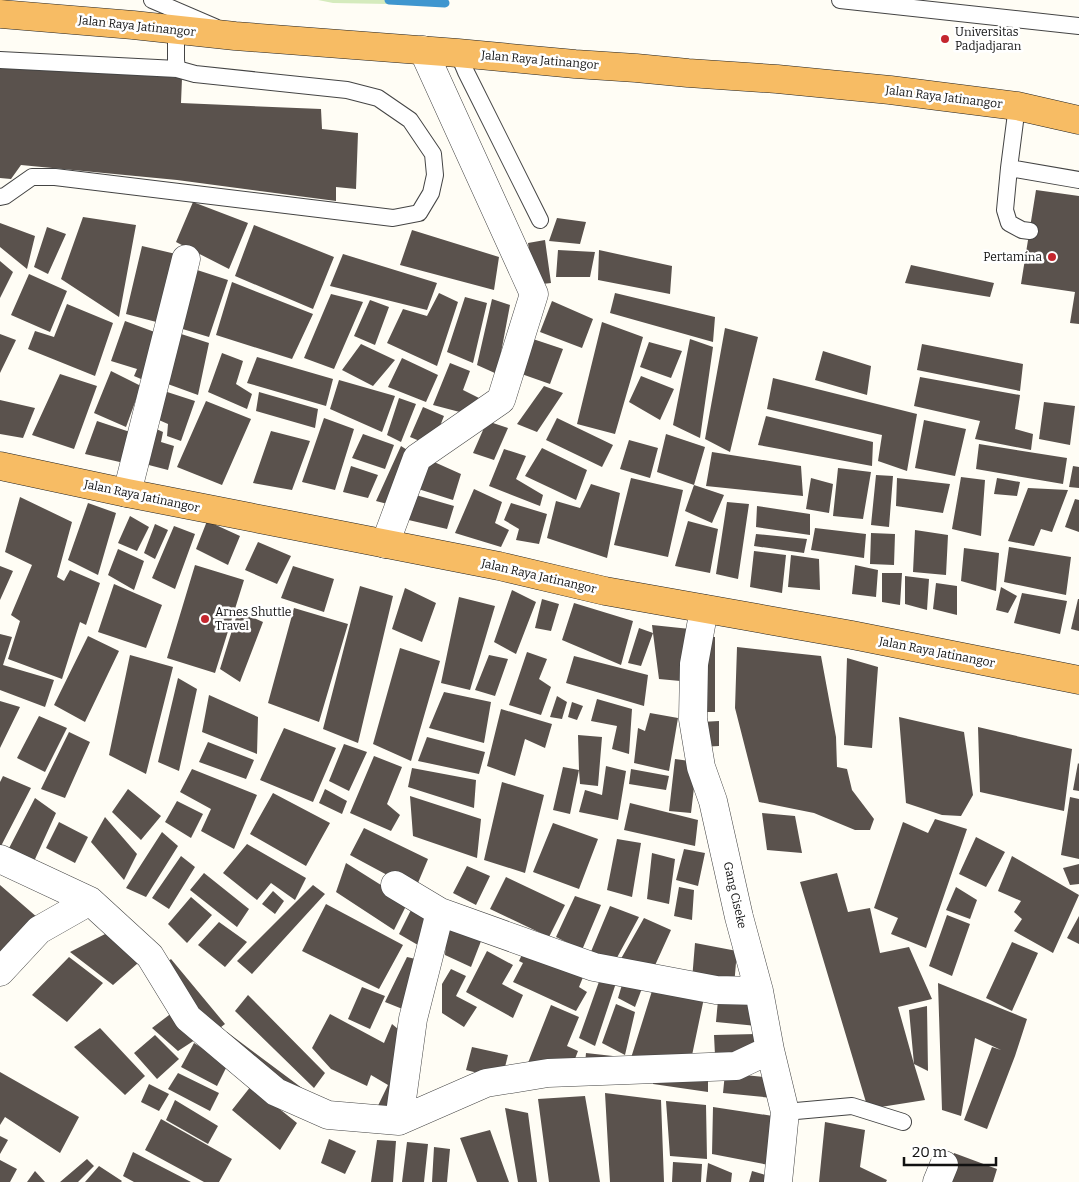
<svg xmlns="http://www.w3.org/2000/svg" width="1079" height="1182" font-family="Bitter,serif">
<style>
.green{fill:#d5ebbd}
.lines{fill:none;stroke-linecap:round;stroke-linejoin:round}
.stream{stroke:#3f96cf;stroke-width:9}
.building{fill:#5a524d}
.service-casing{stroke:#444;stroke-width:18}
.minor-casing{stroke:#444;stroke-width:29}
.trunk-casing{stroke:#222;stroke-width:29}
.service{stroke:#fff;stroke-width:16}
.minor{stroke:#fff;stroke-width:28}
.trunk{stroke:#f7bc64;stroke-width:28}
.poi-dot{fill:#c4262e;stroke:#fff;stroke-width:2}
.labels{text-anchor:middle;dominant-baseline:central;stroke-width:5;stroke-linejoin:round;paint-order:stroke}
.street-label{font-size:12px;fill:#111;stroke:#fff}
.poi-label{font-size:12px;fill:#111;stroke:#fff;text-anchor:start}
</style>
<rect width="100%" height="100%" fill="#fffdf5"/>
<!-- green -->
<path class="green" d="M318,0H444V5L333,3Z"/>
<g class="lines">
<!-- stream -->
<path class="stream" d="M389,0L445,3"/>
</g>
<!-- building -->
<path class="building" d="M0,63L182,78L181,103L321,109L322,129L358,133L356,189L336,187V201L177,180L21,165L11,179L0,178Z
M1036,190L1079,196V324L1070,323L1075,292L1021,284Z
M193,202L248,223L229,269L176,242Z
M83,217L136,225L119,317L61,279Z
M557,218L586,222L580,244L549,241Z
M0,223L35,236L27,269L0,247Z
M254,225L334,257L313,309L235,276Z
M47,227L66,234L48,274L34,267Z
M412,230L499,257L494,290L400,265Z
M545,240L551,283L534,285L528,243Z
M142,246L180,255L164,324L126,314Z
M558,250L595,252L590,277H556Z
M599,250L672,266L670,294L598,280Z
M343,254L437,283L427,310L330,286Z
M0,261L13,272L0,298Z
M911,265L994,283L990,297L905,283Z
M194,269L228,280L209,337L176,327Z
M29,274L67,291L50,332L11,315Z
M232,282L313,314L292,359L216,335Z
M439,293L458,302L437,366L387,343L403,309L427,316Z
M615,293L715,317L713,342L610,313Z
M331,294L363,302L334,369L304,358Z
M465,297L487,303L473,363L447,352Z
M492,299L510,305L497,374L477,365Z
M370,300L389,307L375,345L354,336Z
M552,301L593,319L582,348L540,332Z
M67,304L113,323L95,376L28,349L35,331L54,337Z
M125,321L160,334L148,382L134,376L137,369L111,361Z
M602,322L643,337L615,434L577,424Z
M725,328L758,337L730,452L705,439Z
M175,332L209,343L198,395L165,383Z
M0,334L16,340L0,373Z
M527,337L563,349L550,384L513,371Z
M690,339L713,347L700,438L673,425Z
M649,342L682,351L671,378L640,367Z
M361,344L395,360L373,386L342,370Z
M922,344L1023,364L1020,391L917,370Z
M823,351L871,366L867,395L815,380Z
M222,353L243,361L236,384L252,394L247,409L208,392Z
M257,357L333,379L326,406L247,383Z
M402,358L438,375L426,402L388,387Z
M450,363L470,371L463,390L479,398L475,416L433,405Z
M111,371L141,386L126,427L94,413Z
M60,374L97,386L74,449L32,435Z
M641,376L674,389L660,420L629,402Z
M920,377L1020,395L1015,429L1033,434L1031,450L975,439L980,421L914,406Z
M773,378L917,414L907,471L878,461L882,435L767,409Z
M339,380L395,396L382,432L330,409Z
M544,386L563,393L537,432L517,424Z
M161,390L195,401L181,441L167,436L168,424L152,417Z
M259,392L318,409L315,428L256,411Z
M399,398L416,404L401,442L387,435Z
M0,400L35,408L23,438L0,434Z
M206,401L251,419L222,485L177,467Z
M1044,402L1075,406L1070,445L1039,439Z
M423,407L444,416L432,446L410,437Z
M766,416L873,442L872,466L758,445Z
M324,418L354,429L335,490L302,482Z
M557,418L613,445L602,467L546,440Z
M924,420L966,429L955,476L915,468Z
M97,421L133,433L124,463L85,454Z
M487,421L508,428L494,460L473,453Z
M152,427L163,432L161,442L174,446L168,470L141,463Z
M271,431L310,441L292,490L253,483Z
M363,434L394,445L385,469L352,458Z
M666,434L705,447L694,485L657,472Z
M629,440L658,448L650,478L620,469Z
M979,444L1067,458L1063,484L976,469Z
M401,446L415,455L395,506L376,501Z
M542,448L587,470L576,500L525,476Z
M504,449L526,456L516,479L543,495L540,506L489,486Z
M712,452L801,466L803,496L706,486Z
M423,457L461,474L453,500L412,487Z
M351,466L378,475L368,498L343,492Z
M1073,466L1079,467V488L1069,487Z
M838,468L871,472L863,519L833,516Z
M876,475L893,476L889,527L871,525Z
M961,477L985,480L981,536L952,529Z
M631,478L683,490L668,557L614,545Z
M811,478L833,484L829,513L806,509Z
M897,478L950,484L943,513L896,506Z
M997,478L1020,482L1017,496L994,494Z
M591,484L620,493L607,558L547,538L556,501L580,508Z
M694,485L724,495L712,523L685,511Z
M1028,488L1068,490L1052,532L1041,529L1034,546L1008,541Z
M474,489L502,502L495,523L509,530L501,547L455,533Z
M409,493L454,506L447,529L400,518Z
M20,497L72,522L57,577L64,581L70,570L100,583L86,625L80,622L62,679L8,659L20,621L11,615L32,565L5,552Z
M1075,499L1079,500V532L1065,527Z
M727,502L749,504L738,579L716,574Z
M88,503L116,513L98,575L68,560Z
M511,503L547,514L539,544L516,540L519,529L504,520Z
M757,506L810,514V535L756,527Z
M130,516L149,527L137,551L118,543Z
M207,521L240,536L228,565L196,549Z
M688,521L718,529L710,573L675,566Z
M155,524L168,530L155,559L144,553Z
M174,526L195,534L175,589L152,578Z
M815,528L866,534L864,558L811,550Z
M915,530L948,535L946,575L913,572Z
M871,533L895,534L894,565L870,564Z
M756,534L807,539L804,553L754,546Z
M258,542L291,556L277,584L245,570Z
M1009,547L1071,557L1066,595L1004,582Z
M964,548L999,553L996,591L961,581Z
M118,549L144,561L134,590L108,575Z
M754,551L786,555L782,593L750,587Z
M791,555L819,559L820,590L788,587Z
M195,565L244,580L215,673L167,658Z
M855,565L878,570L876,597L852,594Z
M0,566L13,571L0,600Z
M293,566L334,579L324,612L281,598Z
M882,573H902L900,605L882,602Z
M905,576L929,579L927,610L905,604Z
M936,583L957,586V615L933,609Z
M114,584L162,605L146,648L98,632Z
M360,586L393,596L358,743L323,729Z
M1001,587L1017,596L1008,613L996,610Z
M405,588L436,603L422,642L392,629Z
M512,590L536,602L516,654L494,642Z
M1022,593L1067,601L1060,634L1014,623Z
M459,597L495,606L470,690L441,683Z
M542,599L559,604L551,631L535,628Z
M1078,599H1079V631L1071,629Z
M574,603L633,621L621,665L562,640Z
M294,608L348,624L319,722L268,703Z
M238,611L263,622L240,682L220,669Z
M652,625L690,629L691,682L659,679L653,633L641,666L628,663L639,628L653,633Z
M0,634L12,637L3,665L54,680L45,707L0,690Z
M88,636L119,651L85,722L54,705Z
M703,637H715V712H698Z
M737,647L821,656L836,737L837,767L847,769L852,790L874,819L870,830H855L814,813L759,802L735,708Z
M400,648L440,661L411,761L373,744Z
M527,652L547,659L539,679L551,687L541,715L509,705Z
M130,655L173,667L146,774L109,755Z
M489,655L508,659L495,696L475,690Z
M574,656L648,675L644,706L566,683Z
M847,658L878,667L872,748L844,745Z
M178,678L197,689L179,771L158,762Z
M444,692L491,702L484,743L429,728Z
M209,695L258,717L257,754L202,732Z
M557,696L567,702L562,719L550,717Z
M597,699L632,709L629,754L612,749L617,726L591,721Z
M0,701L20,707L0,748Z
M572,702L583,706L577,720L568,717Z
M501,709L552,724L545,748L525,739L515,776L487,766Z
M650,713L678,718L669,771L634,763L638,728L645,731Z
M39,716L67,728L45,772L17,758Z
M899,717L964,732L973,795L961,816L942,815L906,803Z
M719,721V746L700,747L701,722Z
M978,727L1072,749L1064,811L980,792Z
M284,728L336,748L313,802L260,780Z
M69,732L90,742L65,798L41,789Z
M578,735L602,737L598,786L580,784L579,770L570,814L553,810L563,767L579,770Z
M427,737L485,752L479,774L418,761Z
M208,742L254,760L246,779L199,762Z
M344,744L367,752L349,791L329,781Z
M374,756L402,767L387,804L400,815L391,831L350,813Z
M675,759L697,762L691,813L669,811Z
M1078,763L1079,764V791L1073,790Z
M606,766L626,771L618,820L579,812L585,790L602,795Z
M412,768L476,780L474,808L408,787Z
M192,769L257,795L234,849L201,831L211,809L180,792Z
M631,769L669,776L666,790L629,784Z
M3,776L31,788L0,848V782Z
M502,782L544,795L525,873L484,860Z
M128,789L161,816L141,840L112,812Z
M325,789L347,801L342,814L319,803Z
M273,793L330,823L306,866L250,834Z
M410,796L481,819L477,858L413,836Z
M1070,797L1079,799V859L1061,855Z
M35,798L56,813L31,868L6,854Z
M177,801L203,814L191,838L165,822Z
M630,803L698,820L695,846L624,830Z
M762,813L795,816L802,853L767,850Z
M105,817L137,854L124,880L91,842Z
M935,819L967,829L926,948L891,934L898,918L874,908L903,822L928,833Z
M59,822L88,837L75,863L46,848Z
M553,823L598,839L579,889L533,872Z
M364,828L428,859L415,890L350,855Z
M162,832L178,846L146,897L126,888Z
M976,837L1005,852L986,887L959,874Z
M617,839L641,843L632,897L607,890Z
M247,844L306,878L295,900L271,883L257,900L223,873Z
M684,849L705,853L698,886L676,880Z
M652,853L675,859L669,904L647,899Z
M181,856L195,867L169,909L152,898Z
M1012,856L1079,895L1053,953L1014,931L1022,919L1014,912L1021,901L998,891Z
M346,863L408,902L394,930L336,892Z
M1079,864V884L1070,885L1063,868Z
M467,866L490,876L476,905L453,893Z
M204,873L249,909L237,927L190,890Z
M837,873L848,912L870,908L880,953L909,947L932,999L898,1007L914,1064L909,1010L927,1006L928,1071L914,1064L925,1100L868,1109L800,882Z
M506,877L565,905L549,937L490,909Z
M0,885L38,918L0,962Z
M313,885L325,894L252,974L237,961Z
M679,887L694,890L692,920L674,916Z
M956,887L977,900L970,919L946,910Z
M273,891L284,901L275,914L262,904Z
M575,896L601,905L582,950L556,937Z
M191,897L212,915L187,943L168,924Z
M326,904L403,945L379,989L302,951Z
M413,906L436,918L423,948L399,934Z
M610,906L639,917L613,965L590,954Z
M947,915L970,924L952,976L929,966Z
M1079,916V944L1067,938Z
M644,918L671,930L652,972L618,964Z
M219,922L247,942L225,967L198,945Z
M447,923L483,936L471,967L445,955Z
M111,931L146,956L113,985L70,952Z
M1012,942L1038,953L1012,1011L986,998Z
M695,943L737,951L734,986L692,980Z
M525,948L586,970L579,987L587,992L576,1011L513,982L523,963L519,961Z
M487,951L513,965L502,984L523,995L513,1018L466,992Z
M69,957L103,983L67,1022L32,995Z
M407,957L424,961L410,1012L385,1002Z
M171,959L225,1024L216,1031L161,967Z
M451,969L466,976L456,996L477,1007L464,1027L442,1013V984Z
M601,976L617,980L595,1046L579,1038Z
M624,978L644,983L635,1007L618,998Z
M938,983L1027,1019L1015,1056L987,1129L964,1120L992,1047L1001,1050L975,1038L961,1116L942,1110Z
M362,987L385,996L370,1029L348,1019Z
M652,991L704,998L690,1065L631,1058Z
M248,995L325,1073L314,1088L235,1011Z
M718,1000L759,1004L757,1026L716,1022Z
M616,1004L635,1012L625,1055L602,1043Z
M551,1005L579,1017L567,1046L578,1051L570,1072L526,1068Z
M173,1012L198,1038L178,1051L152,1028Z
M330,1014L384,1043L392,1024L404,1034L395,1067L391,1077L401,1087L394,1115L373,1116L388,1085L371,1075L367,1086L331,1069L312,1048Z
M100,1028L145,1076L125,1095L74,1047Z
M227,1032L310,1094L304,1102L221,1040Z
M756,1034V1054L715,1055L714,1035Z
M155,1035L179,1059L157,1079L134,1053Z
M194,1043L228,1064L217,1086L181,1067Z
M472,1047L508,1055L502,1079L466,1070Z
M586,1053L631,1058L585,1064Z
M0,1072L79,1117L60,1153L5,1117L0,1125Z
M653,1072L708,1078V1092L653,1084Z
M178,1073L219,1093L210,1111L168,1089Z
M725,1073L775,1078L773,1098L723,1093Z
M149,1084L169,1094L159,1111L141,1102Z
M251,1086L297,1123L280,1150L232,1110Z
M605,1093L661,1100L664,1182H610Z
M585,1096L600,1182H549L538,1099Z
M175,1100L218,1126L208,1144L166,1120Z
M666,1101L706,1105L707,1159L670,1156Z
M713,1107L773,1116L774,1166L712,1154Z
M505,1108L528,1113L537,1182H518Z
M161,1119L232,1159L219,1182H204L145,1150Z
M825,1122L865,1130L860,1167L887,1180L886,1182H819Z
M490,1130L509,1182H477L460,1138Z
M0,1136L8,1140L0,1154Z
M329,1139L356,1151L345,1174L321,1163Z
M377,1140L396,1141L393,1182H371Z
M407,1142L428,1144L424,1182H402Z
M434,1147L450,1149L447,1182H432Z
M133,1152L191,1182H134L123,1176Z
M954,1153L997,1169L993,1182H943Z
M87,1159L94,1166L78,1182H60Z
M0,1160L17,1169L10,1182H0Z
M673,1162L702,1164L701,1182H672Z
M708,1163L732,1173L731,1182H706Z
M99,1166L122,1181L121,1182H85Z
M35,1171L45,1182H27Z
M752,1171L776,1178L775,1182H749Z"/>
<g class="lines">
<defs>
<path id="service" d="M152,0L215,27
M840,0L1079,26
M458,53L466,72L540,220
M0,60L177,69
M1017,106L1009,168L1005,210L1009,223L1022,230L1030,231
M1009,168L1079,180
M0,197L5,196L32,177H55L393,218L419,213L431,193L435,175L433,154L410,120L378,98L347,90L195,74L177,69L176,60V30
M785,1112L852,1106L903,1122"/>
<path id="minor" d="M127,493L186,259
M385,544L417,458L501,400L534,294L423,50
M704,609L694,664L693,719L701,767L713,801L739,917L759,991L770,1050L785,1112L778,1182
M0,859L90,901L150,956L188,1018L276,1092L328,1115L399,1121L486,1083L548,1073L736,1066L770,1050
M395,885L440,912L413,1019L399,1121
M440,912L594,967L716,990L759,991
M0,972L39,930L90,901
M937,1182L944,1165"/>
<path id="trunk" d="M0,14L133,25L235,36L458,53L575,64L636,68L688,73L777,79L890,90L1017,106L1079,120
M0,466L127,493L499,566L605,591L852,635L1079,680"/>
</defs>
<!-- service casing -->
<use href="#service" class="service-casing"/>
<!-- minor casing -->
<use href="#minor" class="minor-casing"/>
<!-- trunk casing -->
<use href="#trunk" class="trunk-casing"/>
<!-- service -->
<use href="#service" class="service"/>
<!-- minor -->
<use href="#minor" class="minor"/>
<!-- trunk -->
<use href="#trunk" class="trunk"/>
</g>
<!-- markers -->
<g class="poi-dot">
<circle cx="945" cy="39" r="5"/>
<circle cx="1052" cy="257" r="5"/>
<circle cx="205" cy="619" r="5"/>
</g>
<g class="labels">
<!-- street labels -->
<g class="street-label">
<text transform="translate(137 26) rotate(6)">Jalan Raya Jatinangor</text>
<text transform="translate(540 60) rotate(5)">Jalan Raya Jatinangor</text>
<text transform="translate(944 97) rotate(7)">Jalan Raya Jatinangor</text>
<text transform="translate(142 496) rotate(12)">Jalan Raya Jatinangor</text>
<text transform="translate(539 576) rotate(13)">Jalan Raya Jatinangor</text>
<text transform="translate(937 652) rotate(11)">Jalan Raya Jatinangor</text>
<text transform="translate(735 895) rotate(77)">Gang Ciseke</text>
</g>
<!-- poi labels -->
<g class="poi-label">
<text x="955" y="32">Universitas<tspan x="955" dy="14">Padjadjaran</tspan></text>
<text x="1042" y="257" text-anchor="end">Pertamina</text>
<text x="215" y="612">Arnes Shuttle<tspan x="215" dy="14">Travel</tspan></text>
</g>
</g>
<!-- scale -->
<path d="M904 1157v8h92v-8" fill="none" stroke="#111111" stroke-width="2.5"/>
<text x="912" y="1157" font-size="15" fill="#111111" stroke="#ffffff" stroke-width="4" paint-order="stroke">20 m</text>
</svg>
